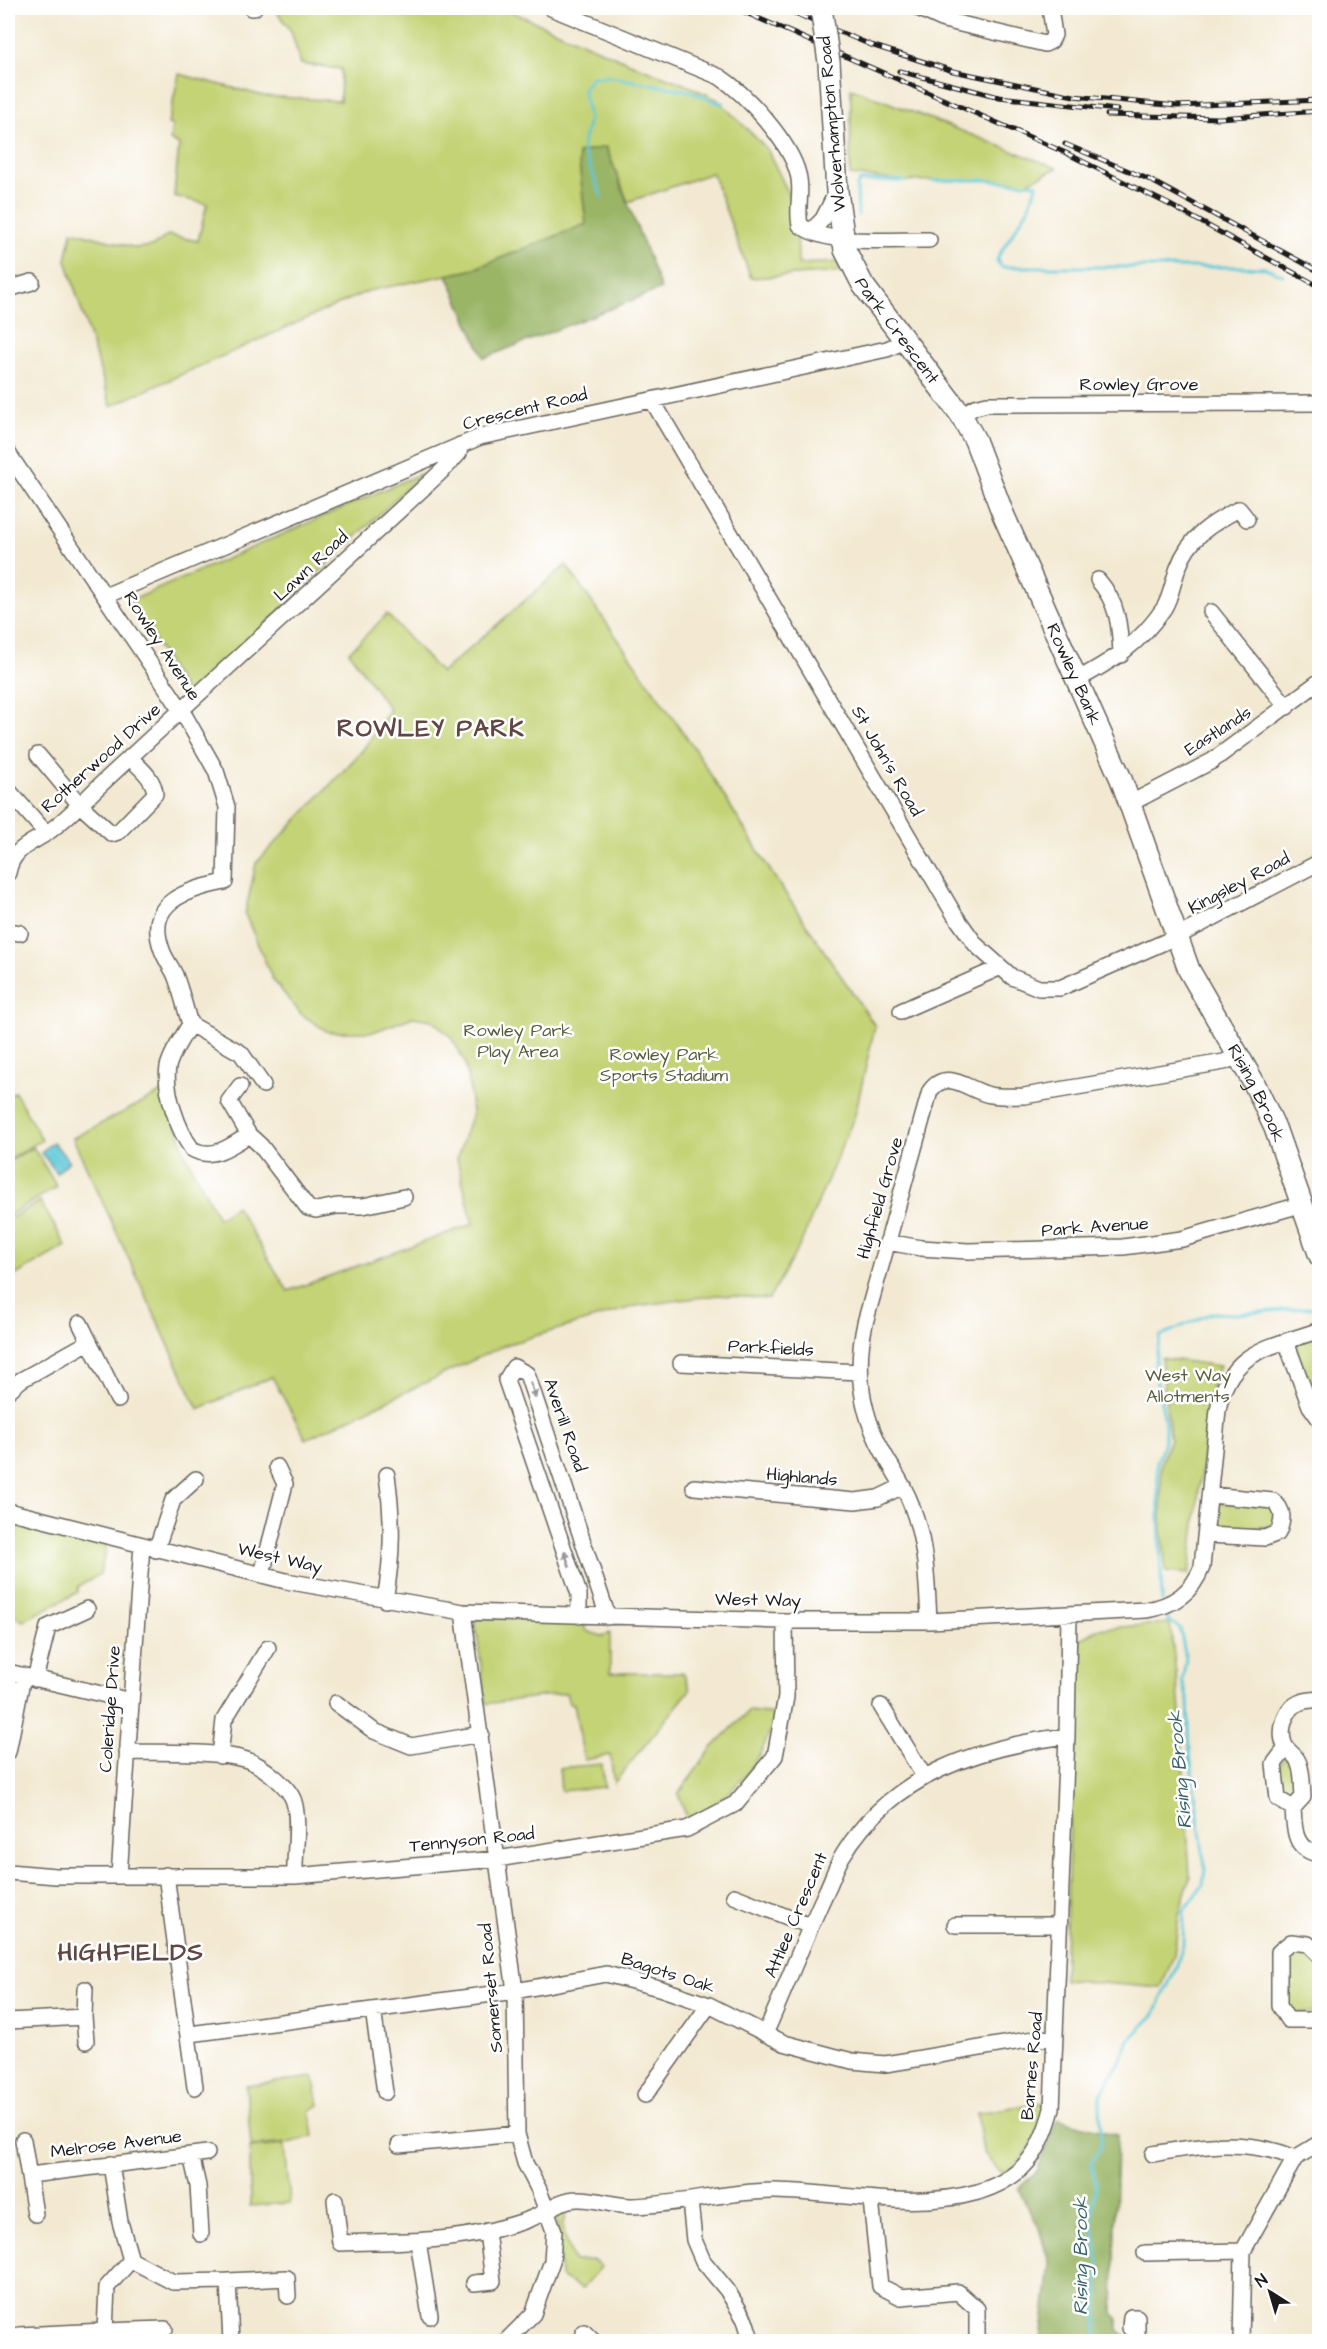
<svg xmlns="http://www.w3.org/2000/svg" width="1327" height="2349" font-family="'Architects Daughter',sans-serif">
<style>
.green{fill:#c3d375;stroke:#707848;stroke-width:1.5}
.forest{fill:#9ab566;stroke:#5b6841;stroke-width:1.5}
.water{fill:#5ec8d8;stroke:#3d727a;stroke-width:1.5}
.lines{fill:none;stroke-linecap:round;stroke-linejoin:round}
.stream{stroke:#5ec8d8;stroke-width:3}
.minor-casing{stroke:#67645c;stroke-width:18}
.highway-casing{stroke:#67645c;stroke-width:24}
.minor{stroke:#fff;stroke-width:15}
.highway{stroke:#fff;stroke-width:21}
.rail-casing{stroke:#1c1c1c;stroke-width:5}
.rail{stroke:#fff;stroke-width:3;stroke-dasharray:9;stroke-linecap:butt}
.highway-bridge-casing{stroke:#67645c;stroke-width:24;stroke-linecap:butt}
.highway-bridge{stroke:#fff;stroke-width:21}
.oneway{fill:#999}
.labels{text-anchor:middle;dominant-baseline:central;stroke-width:5;stroke-linejoin:round;paint-order:stroke}
.street-label{font-size:18px;fill:#1c1c1c;stroke:#fff}
.park-label{font-size:18px;fill:#565c3b;stroke:#fff}
.water-label{font-size:20px;font-style:italic;fill:#366167;stroke:#fff}
.district-label{font-size:24px;font-weight:bold;letter-spacing:1.5px;fill:#614744;stroke:#fff}
</style>
<rect width="100%" height="100%" fill="#fff"/>
<filter id="ink" filterUnits="userSpaceOnUse"><feTurbulence type="fractalNoise" baseFrequency=".0167" numOctaves="2"/><feDisplacementMap in="SourceGraphic" scale="12" xChannelSelector="R" yChannelSelector="G"/><feConvolveMatrix kernelMatrix="1 2 1 2 8 2 1 2 1" color-interpolation-filters="sRGB"/></filter>
<filter id="wash" filterUnits="userSpaceOnUse"><feTurbulence type="fractalNoise" baseFrequency=".008" numOctaves="4" result="noise"/><feDisplacementMap in="SourceGraphic" scale="24" xChannelSelector="R" yChannelSelector="G"/><feGaussianBlur stdDeviation="1.35" result="paint"/><feColorMatrix in="noise" values="0 0 0 0 0 0 0 0 0 0 0 0 0 0 0 0 0 1.4 0 .05"/><feComposite in="paint" operator="in"/></filter>
<g filter="url(#wash)">
<rect width="100%" height="100%" fill="#f3e9d2"/>
<!-- green -->
<path class="green" d="M274,8H503L637,66L689,86L717,99L767,149L786,188L797,218L798,264L841,262L840,272L751,278L712,173L628,202L606,147L578,153L586,224L471,270L368,291L111,406L66,260L72,231L136,248L153,246L168,235L198,241L207,204L174,196L179,145L170,140L172,125L168,124L179,74L264,96L340,101L341,69L301,64L291,31Z
M851,88L1057,168L1027,183L983,180L905,181L850,175Z
M422,473L189,698L130,601Z
M566,565L694,748L777,881L875,1026L855,1115L800,1245L769,1299L718,1295L636,1306L505,1345L306,1439L272,1377L198,1409L73,1138L166,1090L185,1153L218,1218L236,1206L288,1291L473,1224L457,1159L472,1113L470,1091L465,1062L451,1037L432,1020L413,1017L373,1032H328L301,1014L273,980L245,914L256,863L362,751L390,710L349,652L387,614L441,673Z
M15,1092L42,1140L8,1160V1096Z
M33,1147L57,1187L8,1216V1162Z
M40,1201L66,1246L9,1279L8,1220Z
M1319,1335V1407L1308,1388L1295,1343Z
M1161,1358L1220,1366L1212,1382L1189,1574L1166,1572L1161,1521V1463L1170,1439Z
M1216,1502L1275,1506L1274,1524C1255,1532 1233,1527 1212,1525Z
M15,1523L107,1545L100,1574L78,1587V1592L23,1621L8,1611V1560H11Z
M475,1618L583,1620L586,1631L602,1636L610,1633V1673H684L690,1690L614,1783L610,1755L584,1760L574,1704L569,1703L566,1693L486,1704Z
M1170,1623L1179,1699L1190,1876L1179,1915L1174,1955L1161,1988L1064,1980L1077,1642L1097,1629Z
M749,1711L776,1714C761,1764 738,1791 693,1818L686,1815L678,1794L712,1748Z
M1285,1756L1291,1758L1297,1793L1291,1800L1284,1798L1278,1767Z
M602,1764L604,1787L561,1791L559,1768Z
M1294,1948L1306,1949L1319,1962V2007L1313,2013H1294L1288,2003L1286,1953Z
M313,2077L319,2105L310,2111L314,2136L289,2143L251,2146L246,2086Z
M1045,2102C1040,2129 1029,2164 1001,2173L983,2152L977,2113Z
M285,2145L290,2203L250,2206V2148Z
M570,2202L562,2226L573,2261L594,2260L601,2267L582,2289L560,2277L556,2207Z"/>
<!-- forest -->
<path class="forest" d="M606,147L661,289L484,358L447,275L471,270L586,224L578,153Z
M1058,2119L1117,2135L1113,2313L1118,2318V2330L1126,2336V2341H1041L1050,2265L1039,2228L1018,2189L1037,2171Z"/>
<!-- water -->
<path class="water" d="M53,1142L69,1161L57,1173L41,1152Z"/>
<g class="lines">
<!-- stream -->
<path class="stream" d="M933,181L983,180L1037,184L1028,209L999,255L997,261L1002,267H1240L1266,268L1283,275
M602,197L582,148L589,119L583,89L592,77H611L689,91L721,104L723,102
M858,215L857,186L860,181H905
M1162,1601L1157,1462C1175,1423 1158,1406 1155,1369C1154,1359 1159,1346 1160,1336L1212,1313L1236,1314L1317,1307
M1096,2342L1099,2262L1092,2219L1096,2184L1091,2162L1101,2148L1100,2095L1119,2064L1129,2040L1154,2015L1176,1968L1183,1944L1184,1910L1203,1885L1205,1868L1190,1755L1188,1700L1182,1681L1186,1659L1180,1628L1168,1620L1165,1610"/>
</g>
</g>
<g filter="url(#ink)">
<g class="lines">
<defs>
<path id="minor" d="M251,8H254
M551,8L720,77C747,95 790,142 798,174C803,191 796,208 800,225C828,247 894,239 929,240
M918,8L944,20L1045,44L1051,41L1054,35L1050,8
M811,231L823,219L837,191
M8,289L32,282
M652,400L954,914L976,945L1012,977L1039,988H1060L1176,937L1320,862
M961,415L975,407L987,404L1320,403
M8,453L182,711L216,771L227,807L225,882C187,890 144,901 162,950C165,959 171,966 175,975C181,990 185,1008 190,1024C183,1037 171,1053 168,1067C164,1091 178,1130 192,1149C213,1161 230,1146 249,1135L229,1101L240,1086
M1098,580C1118,603 1120,626 1121,655
M105,596L480,437L887,349L905,341
M1211,612L1287,707
M1075,681C1113,660 1139,645 1164,608C1171,597 1173,581 1178,568C1189,537 1212,523 1239,509L1247,519
M38,755L80,805L112,834L118,832L155,794C154,778 140,768 130,758
M8,790L46,833
M1131,803L1212,761L1320,681
M8,873C12,849 30,844 47,833C64,821 80,805 95,790C210,682 328,577 444,469L459,453L460,445
M8,931L20,933
M901,1011L999,968
M190,1024L241,1053L263,1085
M249,1135L261,1146L308,1208L316,1210L337,1206H363L404,1197
M887,1242L921,1248L968,1251L1123,1247L1182,1239L1300,1205
M80,1323L118,1400
M1286,1342L1310,1406L1320,1420
M681,1363L859,1372
M8,1391L21,1380L89,1342
M694,1487L855,1501L878,1498L903,1486
M8,1511L286,1581L463,1612L785,1621H929L1146,1610C1173,1606 1192,1593 1202,1567L1218,1410C1229,1350 1269,1348 1320,1330
M1207,1535L1265,1538L1278,1533C1283,1521 1285,1510 1273,1501L1211,1495
M156,1550L173,1500L196,1479
M262,1574L285,1484L277,1467
M385,1600C393,1555 393,1520 387,1475
M463,1612L515,1991L517,2134L525,2163L539,2190L554,2231L552,2261L533,2314L505,2342
M579,1616V1594L506,1380L514,1367L527,1374L608,1617
M929,1621C927,1581 926,1542 911,1504C904,1485 892,1469 883,1452C860,1411 855,1369 865,1323L930,1091C947,1067 969,1091 990,1095C1001,1097 1012,1096 1024,1096L1224,1062L1238,1056
M8,1672L131,1701
M35,1679L48,1627L87,1609
M1320,1699C1314,1700 1306,1700 1301,1702C1285,1708 1278,1731 1285,1746C1289,1753 1297,1755 1299,1764C1303,1774 1302,1786 1303,1797L1293,1808C1294,1829 1294,1851 1320,1854
M336,1703L374,1731L411,1746L481,1734
M881,1706L924,1776
M1286,1748L1274,1764L1278,1799L1293,1808
M8,1752L23,1676
M127,1752C160,1753 217,1750 247,1760C262,1765 290,1787 294,1802C300,1822 294,1854 295,1876
M220,1756L224,1720L268,1648
M8,1872L56,1876H295L497,1859L687,1829L735,1804L775,1756L786,1697L785,1621
M166,1875L195,2087
M119,1876L142,1545
M734,1896L810,1926
M955,1925H1059
M1320,1956L1308,1944L1291,1942L1279,1952V2006L1288,2020H1312L1320,2013
M373,2010L385,2092
M84,2017L86,2041
M8,2021L84,2017L85,1989
M190,2034L515,1991L606,1974L659,1988L709,2005L784,2043L852,2061L885,2064L904,2061L1033,2039L1055,2038
M765,2034C786,1987 804,1939 826,1892C832,1880 836,1866 843,1855C892,1774 979,1747 1067,1736
M645,2095L709,2005
M23,2140L35,2214
M399,2145L517,2134
M1153,2154C1202,2145 1247,2138 1295,2158
M191,2155L198,2186L201,2234
M111,2164L120,2222L131,2260L173,2282L228,2281
M30,2175L207,2153
M335,2200L340,2243C389,2241 440,2243 489,2231C503,2227 519,2224 532,2218C548,2212 559,2199 577,2199C595,2198 612,2206 631,2206C679,2205 727,2191 775,2191C842,2192 911,2211 978,2192C1023,2178 1040,2154 1052,2109L1067,1736L1069,1614
M871,2200L880,2286L901,2297L958,2292L977,2309V2342
M690,2201L694,2240L703,2261L727,2290L745,2320L752,2342
M418,2241L430,2316
M1145,2253L1243,2251
M131,2260L107,2287L105,2331L165,2329
M474,2283L493,2281L487,2231
M584,2332L594,2342
M1137,2336L1130,2328L1131,2317H1137V2342
M19,2342V2335L105,2331
M231,2342L228,2281L287,2278L288,2296
M1241,2342L1243,2251L1295,2158L1320,2143"/>
<g id="highway">
<path id="s1" d="M829,62L837,191L845,250L863,285L961,415L975,440L1003,514L1121,779L1189,970L1254,1083L1275,1128L1320,1256"/>
</g>
</defs>
<!-- minor casing -->
<use href="#minor" class="minor-casing"/>
<!-- highway casing -->
<use href="#highway" class="highway-casing"/>
<!-- minor -->
<use href="#minor" class="minor"/>
<!-- highway -->
<use href="#highway" class="highway"/>
<defs>
<path id="rail" d="M735,8L1066,153L1170,205L1320,287
M782,8L871,45L953,71L1074,96L1177,106L1320,100
M899,71L999,97L1117,110
M1107,115L1219,118L1320,111
M1065,144L1148,179L1320,272"/>
</defs>
<!-- rail casing -->
<use href="#rail" class="rail-casing"/>
<!-- rail -->
<use href="#rail" class="rail"/>
<defs>
<path id="highway-bridge" d="M821,8L829,62"/>
</defs>
<!-- highway-bridge casing -->
<use href="#highway-bridge" class="highway-bridge-casing"/>
<!-- highway-bridge -->
<use href="#highway-bridge" class="highway-bridge"/>
</g>
<!-- one-way arrows -->
<defs><path id="oneway-solid" d="M-6-.8H1V-3.2L6.5 0L1 3.2V.8H-6Z" transform="scale(1.5)"/></defs>
<g class="oneway">
<use href="#oneway-solid" transform="translate(533 1390) rotate(71)"/>
<use href="#oneway-solid" transform="translate(567 1559) rotate(-109)"/>
</g>
</g>
<g class="labels">
<!-- street labels -->
<g class="street-label">
<text transform="translate(832 124) rotate(-95)">Wolverhampton Road</text>
<text stroke="none"><textPath href="#s1" startOffset="285">Park Crescent</textPath></text>
<text x="1139" y="384">Rowley Grove</text>
<text transform="translate(525 409) rotate(-14)">Crescent Road</text>
<text transform="translate(311 566) rotate(-43)">Lawn Road</text>
<text transform="translate(162 646) rotate(57)">Rowley Avenue</text>
<text stroke="none"><textPath href="#s1" startOffset="674">Rowley Bank</textPath></text>
<text transform="translate(1218 731) rotate(-33)">Eastlands</text>
<text transform="translate(101 758) rotate(-42)">Rotherwood Drive</text>
<text transform="translate(887 761) rotate(60)">St John's Road</text>
<text transform="translate(1239 883) rotate(-28)">Kingsley Road</text>
<text stroke="none"><textPath href="#s1" startOffset="1132">Rising Brook</textPath></text>
<text transform="translate(880 1198) rotate(-74)">Highfield Grove</text>
<text transform="translate(1095 1227) rotate(-4)">Park Avenue</text>
<text transform="translate(771 1348) rotate(3)">Parkfields</text>
<text transform="translate(565 1425) rotate(71)">Averill Road</text>
<text transform="translate(802 1477) rotate(5)">Highlands</text>
<text transform="translate(280 1558) rotate(13)">West Way</text>
<text transform="translate(758 1600) rotate(1)">West Way</text>
<text transform="translate(110 1709) rotate(-86)">Coleridge Drive</text>
<text transform="translate(472 1840) rotate(-6)">Tennyson Road</text>
<text transform="translate(796 1915) rotate(-67)">Attlee Crescent</text>
<text transform="translate(668 1973) rotate(18)">Bagots Oak</text>
<text transform="translate(491 1988) rotate(-95)">Somerset Road</text>
<text transform="translate(1032 2066) rotate(-85)">Barnes Road</text>
<text transform="translate(116 2144) rotate(-7)">Melrose Avenue</text>
</g>
<!-- park labels -->
<g class="park-label">
<text x="518" y="1030">Rowley Park<tspan x="518" dy="21">Play Area</tspan></text>
<text x="664" y="1054">Rowley Park<tspan x="664" dy="21">Sports Stadium</tspan></text>
<text x="1188" y="1375">West Way<tspan x="1188" dy="21">Allotments</tspan></text>
</g>
<!-- water labels -->
<g class="water-label">
<text transform="translate(1180 1770) rotate(-95)">Rising Brook</text>
<text transform="translate(1081 2256) rotate(-90)">Rising Brook</text>
</g>
<!-- district labels -->
<g class="district-label">
<text x="431" y="729">ROWLEY PARK</text>
<text x="131" y="1953">HIGHFIELDS</text>
</g>
</g>
<!-- margin -->
<rect width="1327" height="2349" fill="none" stroke="#fff" stroke-width="30"/>
<!-- north arrow -->
<g transform="translate(1270 2292) rotate(323)" stroke="#ffffff" stroke-width="4.5" paint-order="stroke">
<path d="M0-4.5L10 22L0 15L-10 22Z" fill="#1c1c1c"/>
<text y="-9" font-size="16" font-weight="bold" text-anchor="middle" fill="#1c1c1c">N</text>
</g>
</svg>
